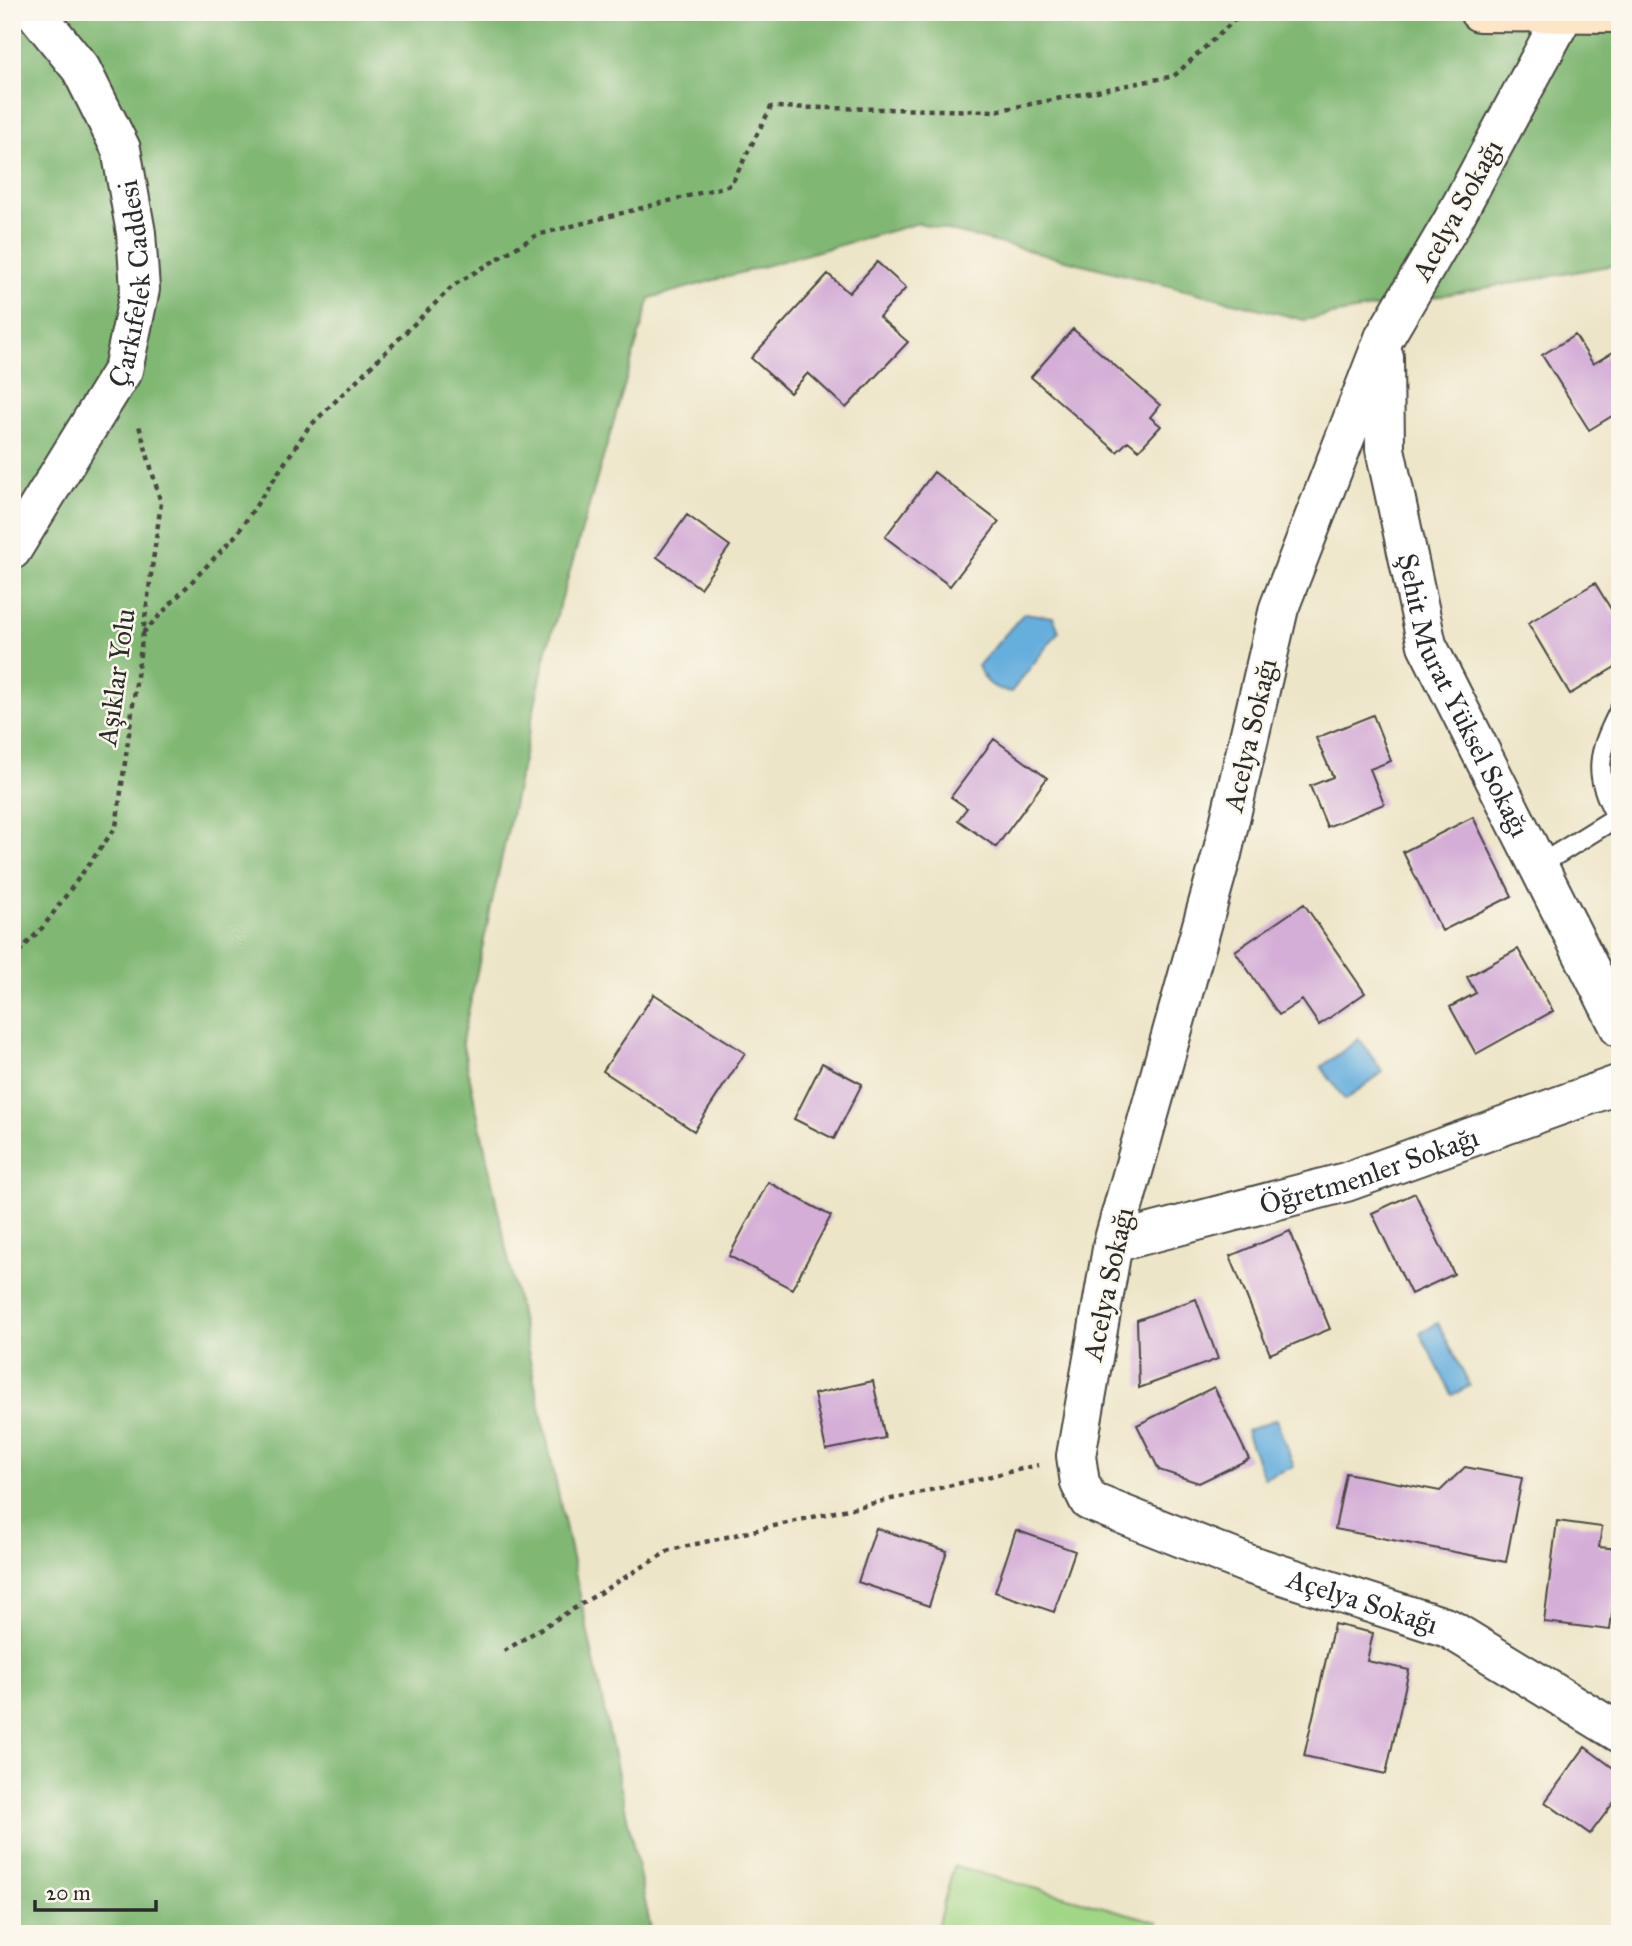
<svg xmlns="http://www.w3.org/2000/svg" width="1632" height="1946" font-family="'IM FELL Great Primer',serif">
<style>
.green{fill:#a1d686;stroke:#668058;stroke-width:2}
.forest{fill:#80b773;stroke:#56714f;stroke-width:2}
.water{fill:#66afdd;stroke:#486d84;stroke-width:2}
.building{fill:#d4aed7}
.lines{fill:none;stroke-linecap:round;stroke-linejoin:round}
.lane-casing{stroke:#484742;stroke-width:23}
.street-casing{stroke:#484742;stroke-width:42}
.secondary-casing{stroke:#484742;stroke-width:42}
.path{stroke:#484742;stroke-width:4.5;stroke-dasharray:5 5;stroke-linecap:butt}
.lane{stroke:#fff;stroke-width:19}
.street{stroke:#fff;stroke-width:38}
.secondary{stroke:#fde5c5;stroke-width:38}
.labels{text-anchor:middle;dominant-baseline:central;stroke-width:5;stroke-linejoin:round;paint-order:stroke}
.street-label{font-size:28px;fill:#2b2b2b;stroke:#fbf7ec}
</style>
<rect width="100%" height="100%" fill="#fbf7ec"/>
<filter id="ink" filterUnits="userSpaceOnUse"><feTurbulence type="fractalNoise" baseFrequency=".0143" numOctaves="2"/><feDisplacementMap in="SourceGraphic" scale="14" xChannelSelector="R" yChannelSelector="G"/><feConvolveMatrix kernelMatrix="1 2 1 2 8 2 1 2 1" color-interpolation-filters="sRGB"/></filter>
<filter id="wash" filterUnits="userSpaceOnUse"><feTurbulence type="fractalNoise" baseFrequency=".00686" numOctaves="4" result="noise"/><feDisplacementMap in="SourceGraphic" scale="28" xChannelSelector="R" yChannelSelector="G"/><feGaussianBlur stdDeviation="1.57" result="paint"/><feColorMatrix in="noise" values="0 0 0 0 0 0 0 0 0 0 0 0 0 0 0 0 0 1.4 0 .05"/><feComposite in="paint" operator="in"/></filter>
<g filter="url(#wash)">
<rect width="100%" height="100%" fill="#ede5c7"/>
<!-- green -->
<path class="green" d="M954,1866L1158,1922L1155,1934H935Z"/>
<!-- forest -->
<path class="forest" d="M12,12H1620V264L1304,320L919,223L650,298L547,649L462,1041L652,1934H12Z"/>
<!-- water -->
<path class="water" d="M1024,613L1053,617L1059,631L1011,692C993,689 985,683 978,666Z
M1359,1039L1383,1072L1345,1100L1321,1067Z
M1438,1323L1470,1386L1452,1395L1420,1333Z
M1276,1419L1294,1467L1264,1478L1246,1431Z"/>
<g id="blocks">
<!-- building -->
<path class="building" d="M877,262L906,288L879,317L908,342L846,408L808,373L790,393L751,358L828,274L849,293Z
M1073,329L1160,405L1150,417L1161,426L1139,450L1128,441L1117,452L1031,377Z
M1575,335L1593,364L1620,348V417L1617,413L1589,430L1542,355Z
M934,472L999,522L950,586L885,537Z
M687,515L730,546L700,588L657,557Z
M1595,583L1620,624V664L1570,694L1528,623Z
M1373,715L1391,761L1370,769L1384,804L1327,827L1310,786L1333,777L1316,738Z
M994,739L1047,778L996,847L958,820L967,808L951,797Z
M1473,817L1512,896L1442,931L1403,852Z
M1304,904L1365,993L1319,1025L1302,1000L1279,1015L1235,951Z
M1518,949L1553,1011L1476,1054L1450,1007L1476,993L1467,977Z
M654,994L745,1053L694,1131L603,1071Z
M822,1063L862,1084L834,1139L794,1119Z
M768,1182L831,1216L792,1289L729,1256Z
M1415,1193L1454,1274L1411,1294L1372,1213Z
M1290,1231L1330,1329L1270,1354L1230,1256Z
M1196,1299L1218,1359L1139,1388L1137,1320Z
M873,1381L885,1438L826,1450L814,1394Z
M1214,1387L1249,1459L1199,1483L1159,1470L1137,1425Z
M1465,1467L1522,1478L1506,1562L1335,1529L1346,1473L1440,1491Z
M1557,1521L1602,1527L1599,1547L1620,1549L1610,1630L1544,1622Z
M876,1528L947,1551L929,1606L858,1582Z
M1016,1530L1075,1551L1054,1612L995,1592Z
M1334,1624L1373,1633L1367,1661L1409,1670L1386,1774L1304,1756Z
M1585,1747L1620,1773V1794L1590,1834L1545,1802Z"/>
</g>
</g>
<g filter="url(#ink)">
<use href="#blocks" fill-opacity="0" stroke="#484742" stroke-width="2"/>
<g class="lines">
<defs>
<path id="lane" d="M1617,817C1592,772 1598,754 1620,710
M1538,866L1620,815"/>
<g id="street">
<path id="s1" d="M1564,14L1451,224L1384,338L1279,608L1222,854L1113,1243L1076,1456L1080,1483L1089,1501L1248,1564L1448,1628L1620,1733"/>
<path id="s2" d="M1384,357L1385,449L1427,645L1620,1028"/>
<path id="s3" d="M12,550L123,370L140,289L136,233L121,149L81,69L35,12"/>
<path id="s4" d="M1113,1243L1346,1182L1620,1084"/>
</g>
<path id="secondary" d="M1479,12L1620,13"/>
</defs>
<!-- lane casing -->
<use href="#lane" class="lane-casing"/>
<!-- street casing -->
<use href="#street" class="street-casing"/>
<!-- secondary casing -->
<use href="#secondary" class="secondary-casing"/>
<!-- path -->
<path class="path" d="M143,633L237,534L308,428L454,285L537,235L731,185L771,107L995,111L1174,76L1242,13L1261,12
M12,959L43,927L116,827L161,503L138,422
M504,1651L670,1550L1039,1465"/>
<!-- lane -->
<use href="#lane" class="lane"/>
<!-- street -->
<use href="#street" class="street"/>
<!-- secondary -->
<use href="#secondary" class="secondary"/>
</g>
</g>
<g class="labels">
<!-- street labels -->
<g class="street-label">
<text transform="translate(1457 210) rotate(-61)">Acelya Sokağı</text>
<text stroke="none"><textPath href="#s3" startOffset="299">Çarkıfelek Caddesi</textPath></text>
<text transform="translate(116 677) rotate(-82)">Aşıklar Yolu</text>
<text stroke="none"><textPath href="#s2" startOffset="352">Şehit Murat Yüksel Sokağı</textPath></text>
<text transform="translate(1250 735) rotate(-77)">Acelya Sokağı</text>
<text stroke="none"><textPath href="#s4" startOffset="266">Öğretmenler Sokağı</textPath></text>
<text transform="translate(1108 1284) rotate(-78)">Acelya Sokağı</text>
<text stroke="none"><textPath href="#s1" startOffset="1872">Açelya Sokağı</textPath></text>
</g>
</g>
<!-- margin -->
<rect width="1632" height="1946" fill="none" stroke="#fbf7ec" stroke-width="42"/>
<!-- scale -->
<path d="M35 1900v10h121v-10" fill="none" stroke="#2b2b2b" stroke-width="3.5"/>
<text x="46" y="1900" font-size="21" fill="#2b2b2b" stroke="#fbf7ec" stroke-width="5" paint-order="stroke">20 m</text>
</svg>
